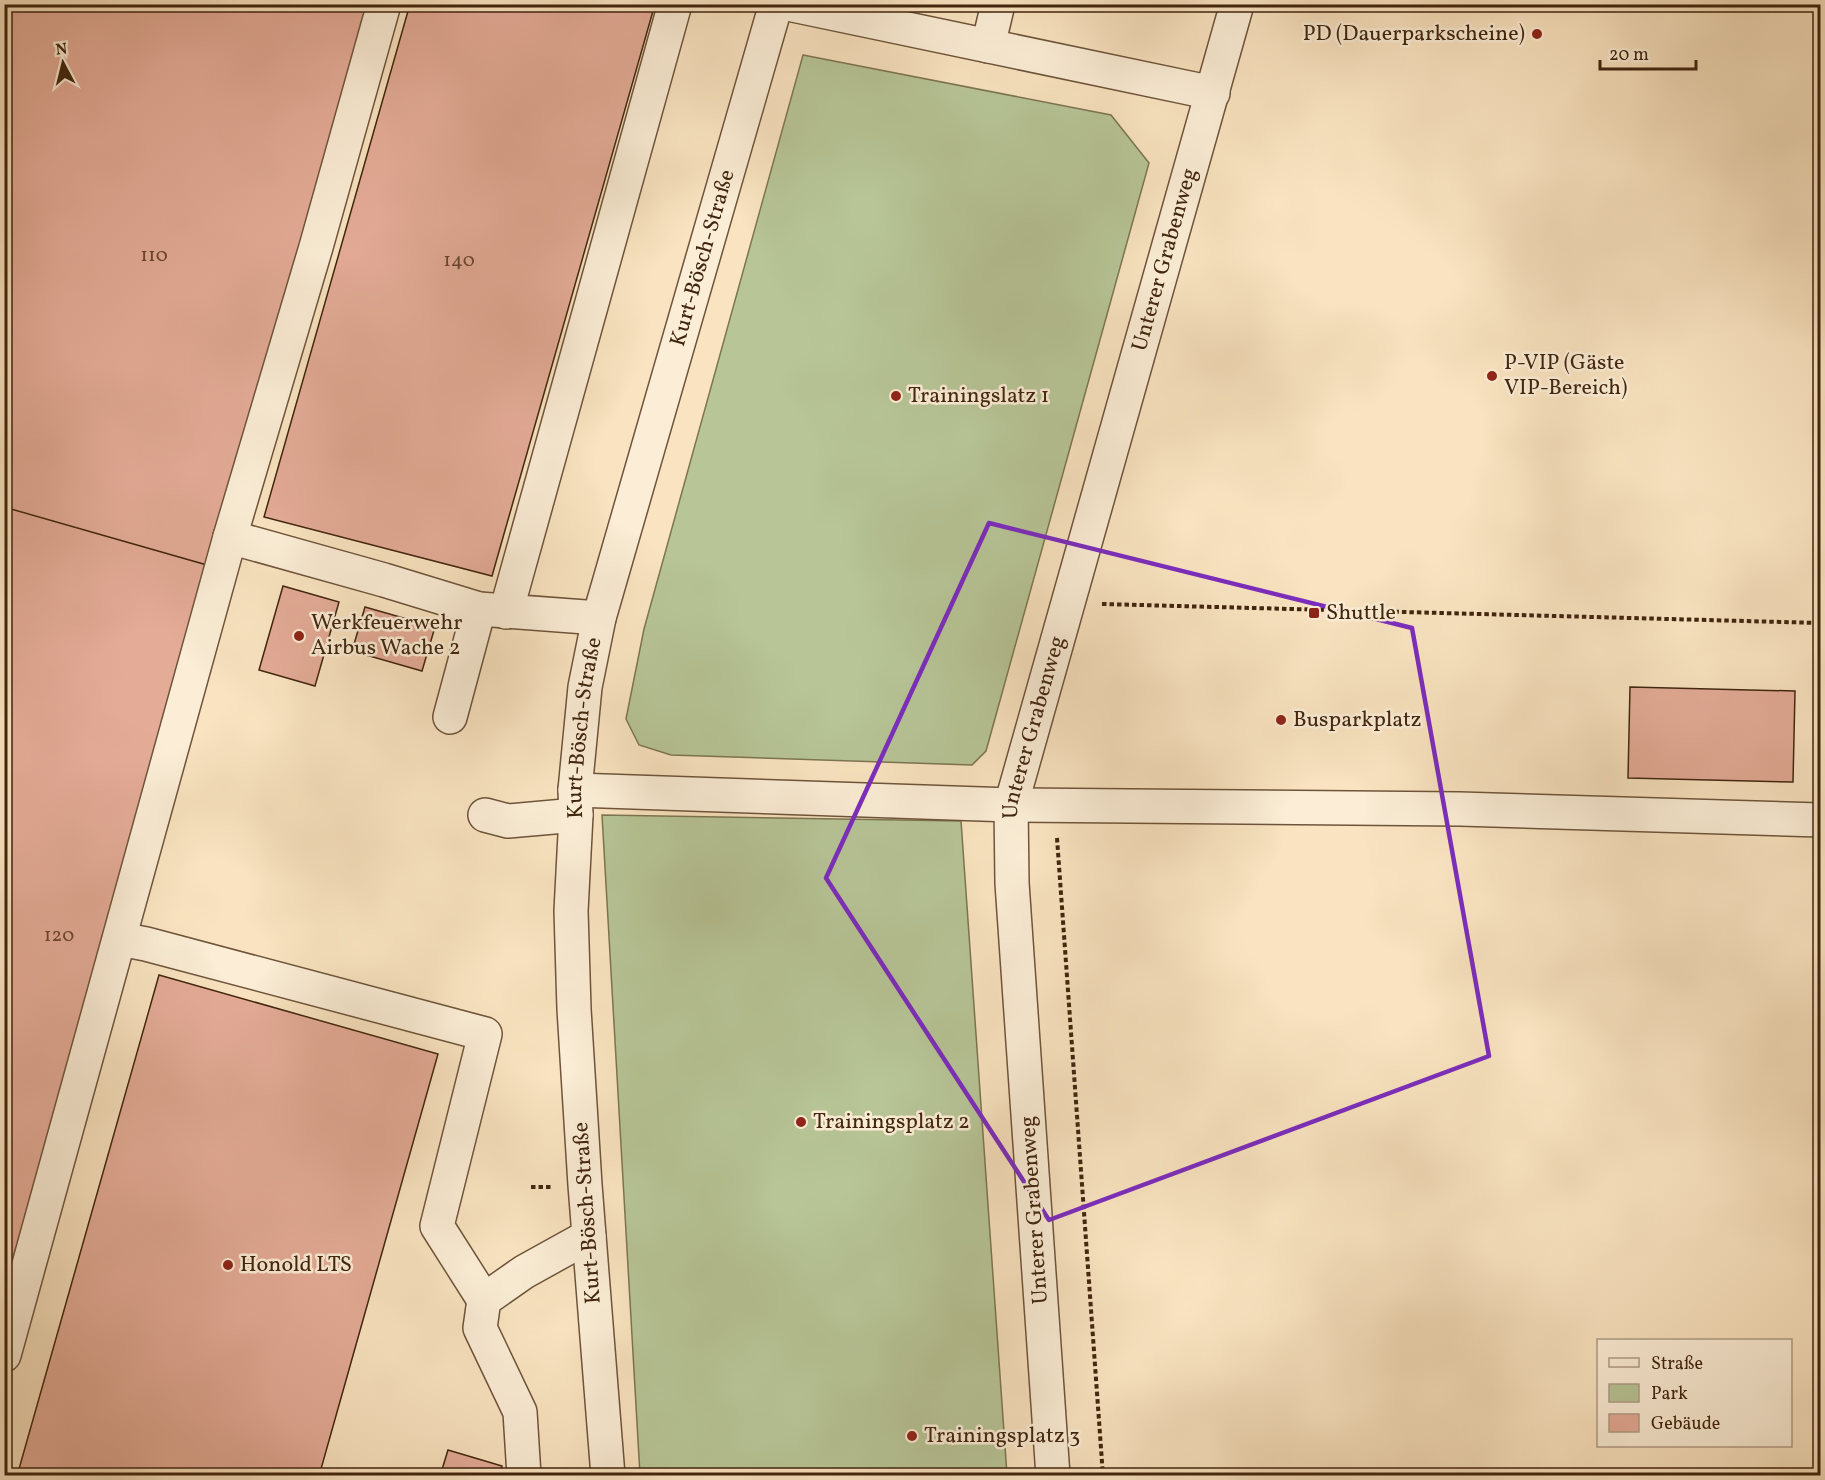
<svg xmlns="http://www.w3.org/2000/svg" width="1825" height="1480" font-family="Vollkorn,serif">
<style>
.green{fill:#b7c597;stroke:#7c7552;stroke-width:1.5}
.building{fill:#e4ab97;stroke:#40250e;stroke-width:1.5}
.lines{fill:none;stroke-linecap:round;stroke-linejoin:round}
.minor-casing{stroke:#6e543a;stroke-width:36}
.path{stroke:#40250e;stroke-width:4;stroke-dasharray:4.5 3;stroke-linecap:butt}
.minor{stroke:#fbedd6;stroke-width:33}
.marked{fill:none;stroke:#7b2cbf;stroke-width:4.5;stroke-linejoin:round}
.poi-dot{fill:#8f2418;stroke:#fbedd6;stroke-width:2}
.labels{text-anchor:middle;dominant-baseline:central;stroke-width:5;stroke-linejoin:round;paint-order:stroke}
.number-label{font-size:20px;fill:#694630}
.poi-label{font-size:22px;fill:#40250e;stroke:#fbedd6;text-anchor:start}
.street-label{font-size:22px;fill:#40250e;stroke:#fbedd6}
</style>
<rect width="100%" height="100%" fill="#f9e3c0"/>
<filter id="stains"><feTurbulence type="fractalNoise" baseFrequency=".00333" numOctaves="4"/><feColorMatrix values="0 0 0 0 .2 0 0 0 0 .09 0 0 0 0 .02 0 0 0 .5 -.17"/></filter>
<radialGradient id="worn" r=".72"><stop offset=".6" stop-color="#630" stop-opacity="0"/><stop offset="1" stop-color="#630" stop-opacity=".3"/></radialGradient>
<!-- green -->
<path class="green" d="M803,55L1111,115L1149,163L986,751L972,765L671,755L639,745L626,719L644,629Z
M602,815L961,821L1007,1475H640Z"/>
<!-- building -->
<path class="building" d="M4,4H370L221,569L4,507Z
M410,4H655L492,576L264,517Z
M4,507L221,569L4,1304Z
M283,586L339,602L315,686L259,670Z
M365,607L435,627L422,671L352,651Z
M1630,687L1795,691L1793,782L1628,778Z
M159,975L438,1054L319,1476H17Z
M448,1450L502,1466L499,1476H440Z"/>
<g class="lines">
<defs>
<g id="minor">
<path d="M788,4L1213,93"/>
<path d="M988,46L998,4"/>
<path d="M230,537L384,580L479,609L599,618"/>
<path d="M506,612L675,4"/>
<path d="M450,717L479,609"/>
<path d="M575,790L1011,805L1460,809L1820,820"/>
<path d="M485,815L508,821L576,815"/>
<path d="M120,939L146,944L485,1034L437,1226L484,1300"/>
<path d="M4,1355L230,537L316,247L384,4"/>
<path d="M524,1476L520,1412L480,1328L484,1300L524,1272L589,1236"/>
<path id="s1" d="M608,1476L585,1185L574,1009L571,911L576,815L575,790L585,687L599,618L776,4"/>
<path id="s2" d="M1053,1476L1012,883L1011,805L1237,4"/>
</g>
</defs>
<!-- minor casing -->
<use href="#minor" class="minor-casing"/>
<!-- path -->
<path class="path" d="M1102,604L1820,623
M1057,838L1103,1476
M531,1187H553"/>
<!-- minor -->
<use href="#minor" class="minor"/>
</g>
<!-- marked area -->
<path class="marked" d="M989,523L1412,628L1489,1056L1049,1220L826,878Z"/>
<!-- markers -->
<g class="poi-dot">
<circle cx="1537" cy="34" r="6"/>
<circle cx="1492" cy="376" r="6"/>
<circle cx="896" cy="396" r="6"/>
<rect x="1308" y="607" width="12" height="12" rx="3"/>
<circle cx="299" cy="636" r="6"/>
<circle cx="1281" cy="720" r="6"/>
<circle cx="801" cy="1122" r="6"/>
<circle cx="228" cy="1265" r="6"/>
<circle cx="912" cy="1436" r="6"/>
</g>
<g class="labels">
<!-- number labels -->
<g class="number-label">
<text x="154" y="256">110</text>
<text x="459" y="261">140</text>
<text x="59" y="936">120</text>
</g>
<!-- poi labels -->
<g class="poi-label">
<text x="1525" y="34" text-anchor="end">PD (Dauerparkscheine)</text>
<text x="1504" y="363">P-VIP (Gäste<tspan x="1504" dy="25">VIP-Bereich)</tspan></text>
<text x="908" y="396">Trainingslatz 1</text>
<text x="1326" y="613">Shuttle</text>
<text x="311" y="623">Werkfeuerwehr<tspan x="311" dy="25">Airbus Wache 2</tspan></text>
<text x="1293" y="720">Busparkplatz</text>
<text x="813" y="1122">Trainingsplatz 2</text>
<text x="240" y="1265">Honold LTS</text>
<text x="924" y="1436">Trainingsplatz 3</text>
</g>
<!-- street labels -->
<g class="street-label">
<text stroke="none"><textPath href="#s1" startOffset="1236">Kurt-Bösch-Straße</textPath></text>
<text stroke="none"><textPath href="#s2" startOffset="1239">Unterer Grabenweg</textPath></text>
<text stroke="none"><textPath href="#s1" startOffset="750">Kurt-Bösch-Straße</textPath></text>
<text stroke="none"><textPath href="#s2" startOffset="753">Unterer Grabenweg</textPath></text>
<text transform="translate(1035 1210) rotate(-94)">Unterer Grabenweg</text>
<text transform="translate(588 1213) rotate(-94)">Kurt-Bösch-Straße</text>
</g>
</g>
<!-- margin -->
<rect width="1825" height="1480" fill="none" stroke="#f9e3c0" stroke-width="24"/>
<rect x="6" y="6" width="1813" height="1468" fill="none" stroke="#40250e" stroke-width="3"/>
<rect x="12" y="12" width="1801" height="1456" fill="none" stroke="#40250e" stroke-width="1.5"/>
<!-- legend -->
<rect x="1597" y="1339" width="195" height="108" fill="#fbedd6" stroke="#b09d86" stroke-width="1.5"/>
<rect x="1609" y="1358" width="30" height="9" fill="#fbedd6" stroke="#b09d86" stroke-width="1.5"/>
<text x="1651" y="1369" font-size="18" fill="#40250e">Straße</text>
<rect x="1609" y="1384" width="30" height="18" fill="#b7c597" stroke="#b09d86" stroke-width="1.5"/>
<text x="1651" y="1399" font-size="18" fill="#40250e">Park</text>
<rect x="1609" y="1414" width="30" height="18" fill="#e4ab97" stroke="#b09d86" stroke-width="1.5"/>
<text x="1651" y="1429" font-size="18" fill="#40250e">Gebäude</text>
<!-- north arrow -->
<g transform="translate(63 63) rotate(353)" stroke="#fbedd6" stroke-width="4.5" paint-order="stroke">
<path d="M0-4.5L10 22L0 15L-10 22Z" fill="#40250e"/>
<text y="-9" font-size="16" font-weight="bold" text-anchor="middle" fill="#40250e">N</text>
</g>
<!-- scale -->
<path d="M1600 60v9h96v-9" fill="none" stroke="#40250e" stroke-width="3"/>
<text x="1609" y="60" font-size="18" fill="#40250e" stroke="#fbedd6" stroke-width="4.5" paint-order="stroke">20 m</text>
<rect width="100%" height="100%" filter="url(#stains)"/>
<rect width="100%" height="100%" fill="url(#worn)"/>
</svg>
